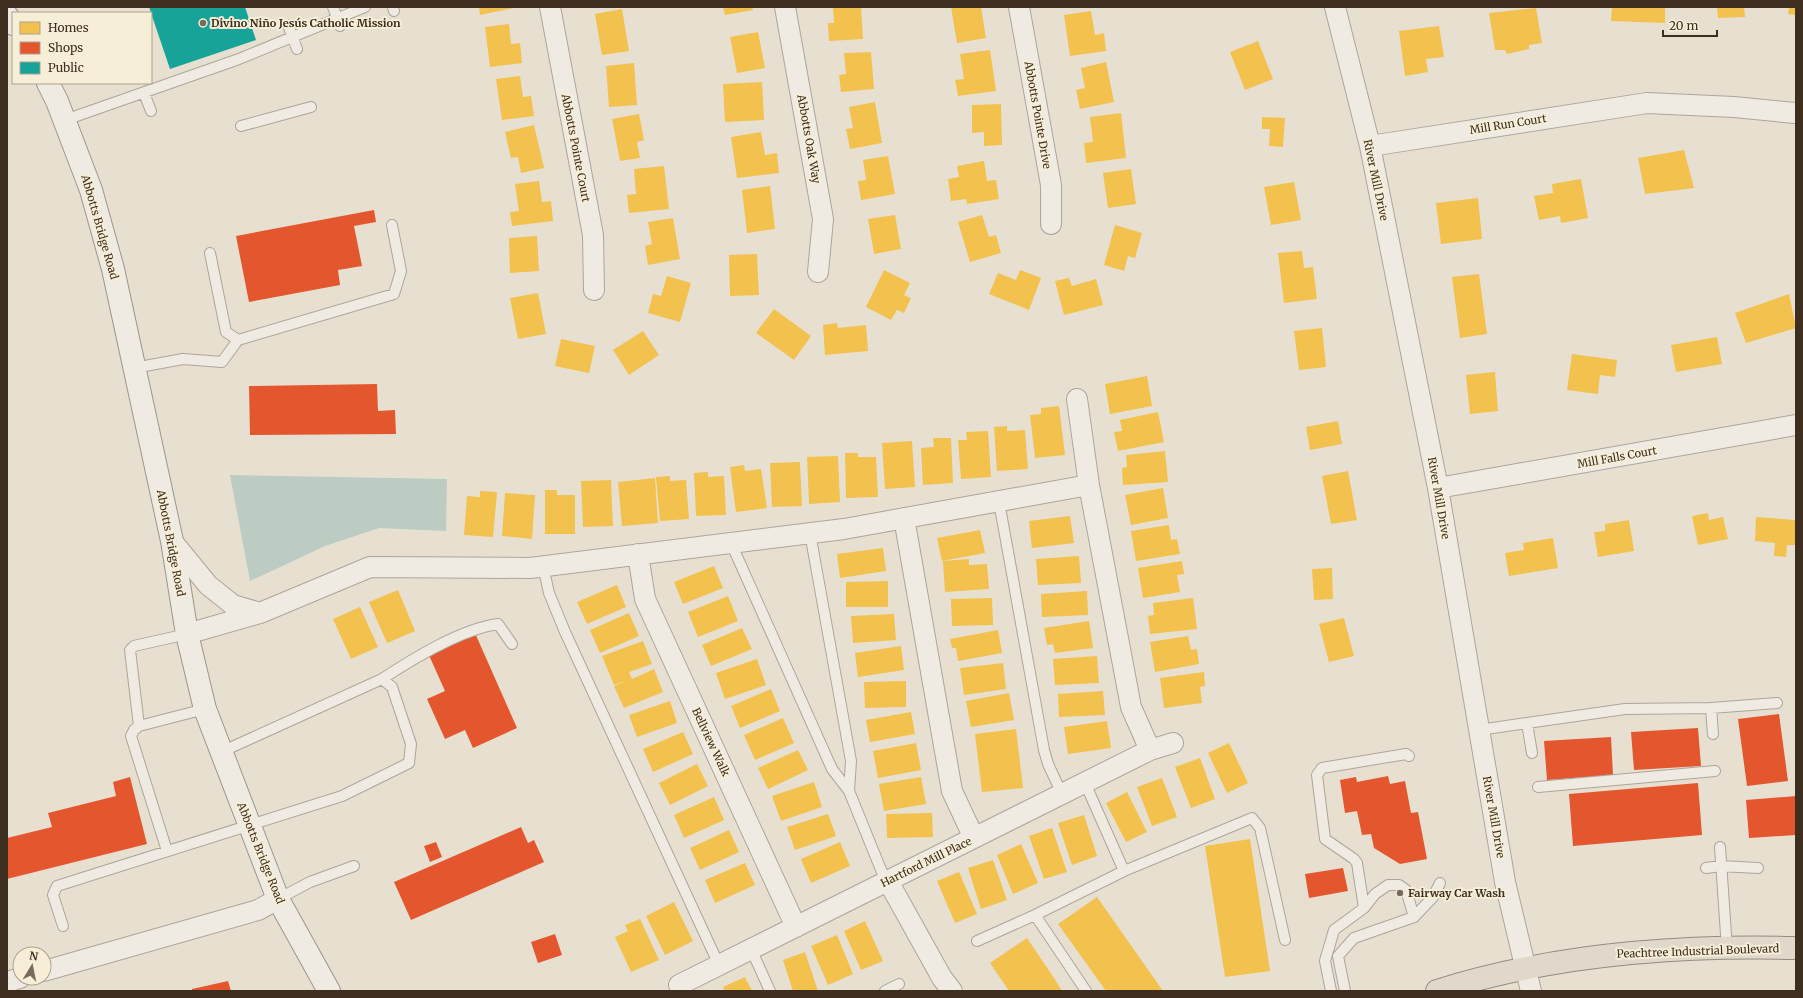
<svg xmlns="http://www.w3.org/2000/svg" width="1803" height="998" font-family="Merriweather,serif">
<style>
.water{fill:#bcccc2}
.homes{fill:#f2c14e}
.shops{fill:#e4572e}
.public{fill:#17a398}
.lines{fill:none;stroke-linecap:round;stroke-linejoin:round}
.service-casing{stroke:#ada599;stroke-width:12}
.minor-casing{stroke:#ada599;stroke-width:22}
.secondary-casing{stroke:#9c958a;stroke-width:24}
.trunk-casing{stroke:#928b80;stroke-width:24}
.service{stroke:#efebe3;stroke-width:10}
.minor{stroke:#efebe3;stroke-width:20}
.secondary{stroke:#efebe3;stroke-width:22}
.trunk{stroke:#e0d9cb;stroke-width:22}
.poi-dot{fill:#786c5e;stroke:#f7eed8;stroke-width:1.5}
.labels{text-anchor:middle;dominant-baseline:central;stroke-width:4;stroke-linejoin:round;paint-order:stroke}
.poi-label{font-size:11px;font-weight:bold;fill:#3d2e20;stroke:#f7eed8;text-anchor:start}
.street-label{font-size:11px;fill:#3d2e20;stroke:#f7eed8}
</style>
<rect width="100%" height="100%" fill="#e7e0d1"/>
<!-- water -->
<path class="water" d="M230,475L447,479L446,531L379,528L325,546L250,581Z"/>
<!-- homes -->
<path class="homes" d="M479,7H514V8L480,15Z
M723,7H752L753,10L725,15Z
M833,7H861L863,39L829,41L828,23H834Z
M951,7H981L986,38L957,43Z
M1612,7H1665V23L1611,21Z
M1717,7H1744L1745,17L1718,18Z
M1789,7H1796V15L1788,14Z
M1536,8L1542,43L1529,45V49L1507,54L1505,50H1495L1489,13Z
M622,9L629,51L602,55L595,14Z
M1091,11L1095,35L1104,33L1106,51L1070,56L1064,15Z
M509,24L511,44L520,43L522,63L490,67L485,27Z
M1439,26L1444,57L1426,59L1428,72L1405,76L1399,31Z
M758,32L765,68L737,73L730,37Z
M1258,41L1273,79L1245,90L1230,52Z
M990,50L996,91L958,96L955,80L964,79L960,54Z
M871,52L874,89L841,92L839,75L846,74L844,53Z
M1106,62L1114,102L1080,109L1076,90L1085,88L1081,68Z
M634,63L637,105L609,107L606,66Z
M520,76L523,97L531,96L534,116L502,120L496,79Z
M762,82L764,120L725,122L723,84Z
M875,102L882,143L850,149L846,129L853,128L849,107Z
M1001,104L1002,145L984,146V132L972,133V105Z
M1121,113L1126,158L1086,163L1084,143L1093,142L1090,117Z
M639,114L644,140L637,142L640,158L620,161L612,119Z
M1262,117L1285,118L1283,147L1269,146L1270,129H1262Z
M534,125L544,168L521,173L518,157L511,158L505,132Z
M761,132L765,155L777,153L779,173L737,178L731,137Z
M1684,150L1694,188L1645,194L1638,158Z
M888,156L895,194L861,200L858,181L866,180L863,160Z
M984,161L987,181L996,180L999,199L967,204L966,199L951,201L948,179L959,177L957,166Z
M664,166L669,209L629,213L627,195L636,194L634,169Z
M1131,169L1136,204L1108,208L1103,173Z
M1581,179L1588,218L1561,223L1560,216L1539,220L1534,196L1553,193L1552,184Z
M539,181L542,202L551,201L553,221L512,226L510,212L519,211L515,184Z
M1294,182L1301,220L1271,225L1264,187Z
M770,186L775,229L747,233L742,190Z
M1478,198L1482,239L1441,244L1436,203Z
M895,215L901,249L874,254L868,219Z
M982,215L989,237L996,235L1001,253L970,262L958,222Z
M673,218L680,259L648,265L645,246L652,244L648,222Z
M1115,225L1142,233L1135,258L1128,256L1124,271L1104,265Z
M537,236L539,271L510,273L509,238Z
M1302,251L1304,268L1313,267L1317,299L1284,303L1278,253Z
M757,254L759,295L730,296L729,255Z
M884,270L910,283L904,295L911,298L904,313L897,310L891,320L866,307Z
M1020,270L1041,278L1029,310L989,294L998,273L1016,280Z
M1479,274L1487,334L1460,338L1452,277Z
M667,276L691,283L680,322L648,313L653,294L661,296Z
M1069,278L1072,286L1096,279L1103,305L1064,315L1055,281Z
M538,293L546,334L518,339L510,298Z
M1789,294L1796,328L1746,343L1735,313Z
M774,309L811,336L794,360L756,333Z
M837,323L838,328L866,325L868,351L825,355L823,325Z
M1322,328L1326,367L1299,370L1294,331Z
M643,331L659,355L629,375L613,350Z
M1717,337L1722,364L1676,372L1671,345Z
M561,339L595,346L589,373L555,366Z
M1572,354L1617,360L1615,377L1600,375L1598,394L1567,390Z
M1495,372L1498,411L1470,414L1466,375Z
M1147,376L1152,406L1110,414L1105,384Z
M1059,406L1065,455L1035,458L1030,415L1041,414V408Z
M1158,412L1164,442L1118,451L1114,432L1122,431L1120,420Z
M1338,421L1342,444L1310,450L1306,427Z
M1007,426V431L1025,430L1028,469L997,471L994,427Z
M988,431L991,477L961,479L958,440H967L966,432Z
M933,438H951L953,483L923,485L921,448L934,447Z
M912,441L915,487L885,489L882,443Z
M1165,451L1168,482L1123,485L1122,468L1127,467L1126,455Z
M845,453H858V457H876L878,497L846,498Z
M838,456L840,502L809,504L807,457Z
M800,462L802,506L772,507L770,463Z
M744,465L745,471L761,469L767,508L736,512L730,467Z
M1348,471L1357,520L1331,524L1322,476Z
M708,472V477L724,476L726,515L696,516L694,473Z
M670,476V481L686,480L689,519L660,521L656,477Z
M655,478L658,523L622,526L618,482Z
M611,480L613,526L583,527L581,481Z
M1163,488L1168,518L1131,525L1125,495Z
M545,490H557V495H575V534H545Z
M480,491L497,492L493,537L464,535L467,496L480,497Z
M505,493L535,495L532,539L502,536Z
M1708,513L1709,520L1723,517L1728,539L1698,545L1692,516Z
M1070,516L1074,543L1032,548L1029,521Z
M1756,517L1796,520V545H1787L1786,557L1774,556L1775,543L1755,541Z
M1629,520L1634,551L1598,557L1594,532L1605,531V524Z
M1169,525L1171,540L1177,539L1180,554L1136,561L1131,531Z
M980,530L985,553L942,561L937,538Z
M1553,538L1558,568L1509,576L1505,553L1524,550L1523,543Z
M883,548L886,571L840,578L837,554Z
M1079,556L1081,583L1038,585L1036,559Z
M969,559V565L987,564L989,589L945,592L943,561Z
M1182,561L1184,574L1177,575L1180,592L1143,598L1138,568Z
M714,566L723,588L683,604L674,582Z
M1332,568L1333,599L1314,600L1312,569Z
M888,581V607H846V582Z
M617,585L626,607L587,624L577,602Z
M398,590L415,631L387,643L369,602Z
M1087,591L1088,615L1042,617L1041,594Z
M728,596L738,621L698,637L688,612Z
M992,598L993,625L952,626L951,599Z
M1193,598L1197,629L1150,634L1148,616L1154,615L1153,603Z
M360,607L378,647L351,659L333,619Z
M629,613L639,636L600,653L590,630Z
M894,614L896,640L853,643L851,616Z
M1344,618L1354,656L1329,662L1319,624Z
M1089,621L1093,648L1055,653L1053,644L1047,645L1044,628Z
M742,628L752,649L711,666L702,645Z
M998,630L1002,653L958,661L956,648H952L950,639Z
M1188,636L1191,650L1197,649L1199,664L1155,672L1150,642Z
M643,641L652,664L629,672L632,679L654,669L663,692L624,708L614,686L628,680L614,685L602,656Z
M901,646L904,670L858,677L855,653Z
M1097,656L1099,683L1055,685L1053,659Z
M757,659L766,685L725,699L716,673Z
M1003,663L1006,689L964,695L960,668Z
M1204,672L1205,686L1200,687L1202,703L1164,708L1160,678Z
M906,681V707L865,708L864,682Z
M771,689L780,711L740,728L731,706Z
M1103,691L1105,715L1059,717L1058,694Z
M1009,693L1014,720L971,727L966,701Z
M670,701L677,723L637,737L629,715Z
M911,712L915,734L870,742L866,720Z
M783,718L794,743L755,760L744,735Z
M1107,721L1111,748L1068,754L1064,727Z
M1016,729L1023,788L982,792L975,734Z
M683,732L693,754L653,772L643,749Z
M916,743L921,770L878,778L873,751Z
M1229,743L1248,783L1227,793L1208,753Z
M798,750L808,770L768,789L758,768Z
M1200,758L1215,799L1191,808L1175,767Z
M697,764L708,786L670,805L659,783Z
M921,777L926,804L884,811L879,784Z
M1162,778L1177,817L1152,826L1137,787Z
M814,782L822,807L781,821L772,796Z
M1127,792L1147,832L1126,842L1106,803Z
M714,797L724,820L684,838L674,815Z
M932,813L933,837L887,838L886,814Z
M828,814L836,836L795,850L787,827Z
M1084,815L1097,856L1072,865L1058,823Z
M1052,828L1067,872L1044,879L1029,836Z
M729,830L739,852L700,870L690,848Z
M1250,839L1270,971L1225,977L1205,846Z
M840,842L850,866L811,883L801,859Z
M1021,844L1038,883L1013,894L997,855Z
M993,860L1007,900L981,909L968,868Z
M745,863L755,885L715,903L705,880Z
M959,872L977,914L955,923L937,881Z
M1097,897L1163,991H1106L1058,924Z
M674,902L693,941L665,955L646,916Z
M640,919L659,960L631,972L615,937L628,931L625,925Z
M865,921L883,961L861,970L844,931Z
M837,935L853,974L828,985L811,946Z
M1027,938L1054,978L1062,991H1009L990,963Z
M805,952L818,991H793L783,960Z
M745,977L752,991H725L723,987Z"/>
<!-- shops -->
<path class="shops" d="M374,210L376,222L354,226L362,266L338,270L340,285L249,302L236,236Z
M377,384L378,411L395,410L396,434L250,435L249,386Z
M475,633L517,728L473,748L465,730L445,739L427,699L445,691L428,653Z
M1779,714L1788,781L1747,786L1738,719Z
M1698,728L1701,766L1634,770L1631,732Z
M1611,737L1613,775L1547,780L1544,741Z
M1388,776L1390,784L1405,781L1411,813L1418,812L1427,859L1400,864L1374,848L1371,834L1362,835L1357,811L1345,813L1340,780L1356,777L1357,782Z
M130,777L147,844L7,879V838L52,827L48,813L116,796L113,782Z
M1698,783L1702,835L1573,846L1569,794Z
M1796,796V835L1749,838L1746,800Z
M521,827L528,843L534,840L544,862L411,920L394,882Z
M436,842L442,857L430,862L424,846Z
M1343,868L1348,891L1309,898L1305,874Z
M555,934L562,955L538,963L531,942Z
M228,981L231,991H192V989Z"/>
<!-- public -->
<path class="public" d="M149,7H245L256,40L170,69Z"/>
<g class="lines">
<defs>
<path id="service" d="M333,7L340,26
M393,7L394,11
M288,25L297,49
M144,93L151,111
M65,120L239,59L365,7
M241,126L311,107
M210,253L226,332L238,340L394,294L401,271L392,225
M134,368L183,359L222,362L238,340
M999,502L1044,750L1048,764L1062,794
M810,533L851,761L849,791
M731,543L832,769L849,791L886,882
M543,566L549,593L565,632L719,965
M382,679C414,658 461,629 498,624L512,644
M1711,708L1713,734
M139,726L130,650L134,646L187,634
M1479,730L1527,723
M1532,753L1527,723L1625,709L1711,708L1777,703
M1538,787L1715,771
M1720,847L1727,949
M167,851L131,736L134,730L139,726L205,709
M1706,868L1721,866L1758,868
M1124,871L1252,818L1260,828L1285,940
M278,899L310,882L354,866
M1364,908L1357,863L1354,859L1325,839L1317,775L1322,768L1406,754L1409,756
M1035,915L1086,991
M63,926L53,895L57,886L342,796L409,763L411,744L392,687L382,679L221,752
M977,941L1035,915L1124,871L1085,783
M751,949L770,991
M885,991L899,984
M1331,991L1325,961L1334,930L1364,908L1375,894L1388,885H1399L1406,890L1414,917
M1345,991L1338,956L1354,938L1414,917L1433,897L1440,883"/>
<path id="minor" d="M550,7L593,235L594,290
M785,7L823,219L818,272
M1019,7L1051,185V224
M1335,7L1370,146L1438,488L1505,882L1531,991
M1370,146L1647,103L1734,107L1795,113
M1077,399L1089,485L1131,707L1150,750
M1438,488L1796,425
M904,518L952,791L974,838
M172,541L208,585L233,605L260,613
M638,554L645,599L796,927
M187,634L260,613L370,567L530,568L844,529L1089,485
M888,881L942,978L952,991
M44,971L258,910L278,899
M7,982L20,978
M679,985L1150,750L1173,743"/>
<path id="secondary" d="M7,16L13,24
M48,83L57,101L91,190L113,269L172,541L187,634L205,709L278,899L329,991"/>
<path id="trunk" d="M1437,991C1550,955 1678,945 1796,948"/>
</defs>
<!-- service casing -->
<use href="#service" class="service-casing"/>
<!-- minor casing -->
<use href="#minor" class="minor-casing"/>
<!-- secondary casing -->
<use href="#secondary" class="secondary-casing"/>
<!-- trunk casing -->
<use href="#trunk" class="trunk-casing"/>
<!-- service -->
<use href="#service" class="service"/>
<!-- minor -->
<use href="#minor" class="minor"/>
<!-- secondary -->
<use href="#secondary" class="secondary"/>
<!-- trunk -->
<use href="#trunk" class="trunk"/>
</g>
<!-- markers -->
<g class="poi-dot">
<circle cx="203" cy="23" r="4"/>
<circle cx="1400" cy="893" r="4"/>
</g>
<g class="labels">
<!-- poi labels -->
<g class="poi-label">
<text x="211" y="23">Divino Niño Jesús Catholic Mission</text>
<text x="1408" y="893">Fairway Car Wash</text>
</g>
<!-- street labels -->
<g class="street-label">
<text transform="translate(1038 115) rotate(80)">Abbotts Pointe Drive</text>
<text transform="translate(1508 124) rotate(-9)">Mill Run Court</text>
<text transform="translate(809 139) rotate(80)">Abbotts Oak Way</text>
<text transform="translate(576 148) rotate(79)">Abbotts Pointe Court</text>
<text transform="translate(1376 180) rotate(78)">River Mill Drive</text>
<text transform="translate(100 227) rotate(74)">Abbotts Bridge Road</text>
<text transform="translate(1617 457) rotate(-10)">Mill Falls Court</text>
<text transform="translate(1439 498) rotate(80)">River Mill Drive</text>
<text transform="translate(171 543) rotate(79)">Abbotts Bridge Road</text>
<text transform="translate(711 742) rotate(65)">Bellview Walk</text>
<text transform="translate(1494 817) rotate(80)">River Mill Drive</text>
<text transform="translate(261 853) rotate(68)">Abbotts Bridge Road</text>
<text transform="translate(926 862) rotate(-26)">Hartford Mill Place</text>
<text transform="translate(1698 951) rotate(-2)">Peachtree Industrial Boulevard</text>
</g>
</g>
<!-- border -->
<rect width="1803" height="998" fill="none" stroke="#3d2e20" stroke-width="16"/>
<!-- legend -->
<rect x="12" y="12" width="140" height="72" fill="#f7eed8" stroke="#ada18e"/>
<rect x="20" y="22" width="20" height="12" fill="#f2c14e" stroke="#ada18e"/>
<text x="48" y="32" font-size="12" fill="#3d2e20">Homes</text>
<rect x="20" y="42" width="20" height="12" fill="#e4572e" stroke="#ada18e"/>
<text x="48" y="52" font-size="12" fill="#3d2e20">Shops</text>
<rect x="20" y="62" width="20" height="12" fill="#17a398" stroke="#ada18e"/>
<text x="48" y="72" font-size="12" fill="#3d2e20">Public</text>
<!-- north arrow -->
<g transform="translate(32 966) rotate(10)"><circle r="19" fill="#f7eed8" stroke="#ada18e"/>
<path d="M0-3L7 15L0 10L-7 15Z" fill="#786c5e"/>
<text y="-6" font-size="11" font-weight="bold" text-anchor="middle" fill="#3d2e20">N</text>
</g>
<!-- scale -->
<path d="M1663 30v6h54v-6" fill="none" stroke="#3d2e20" stroke-width="2"/>
<text x="1669" y="30" font-size="12" fill="#3d2e20" stroke="#f7eed8" stroke-width="3" paint-order="stroke">20 m</text>
</svg>
